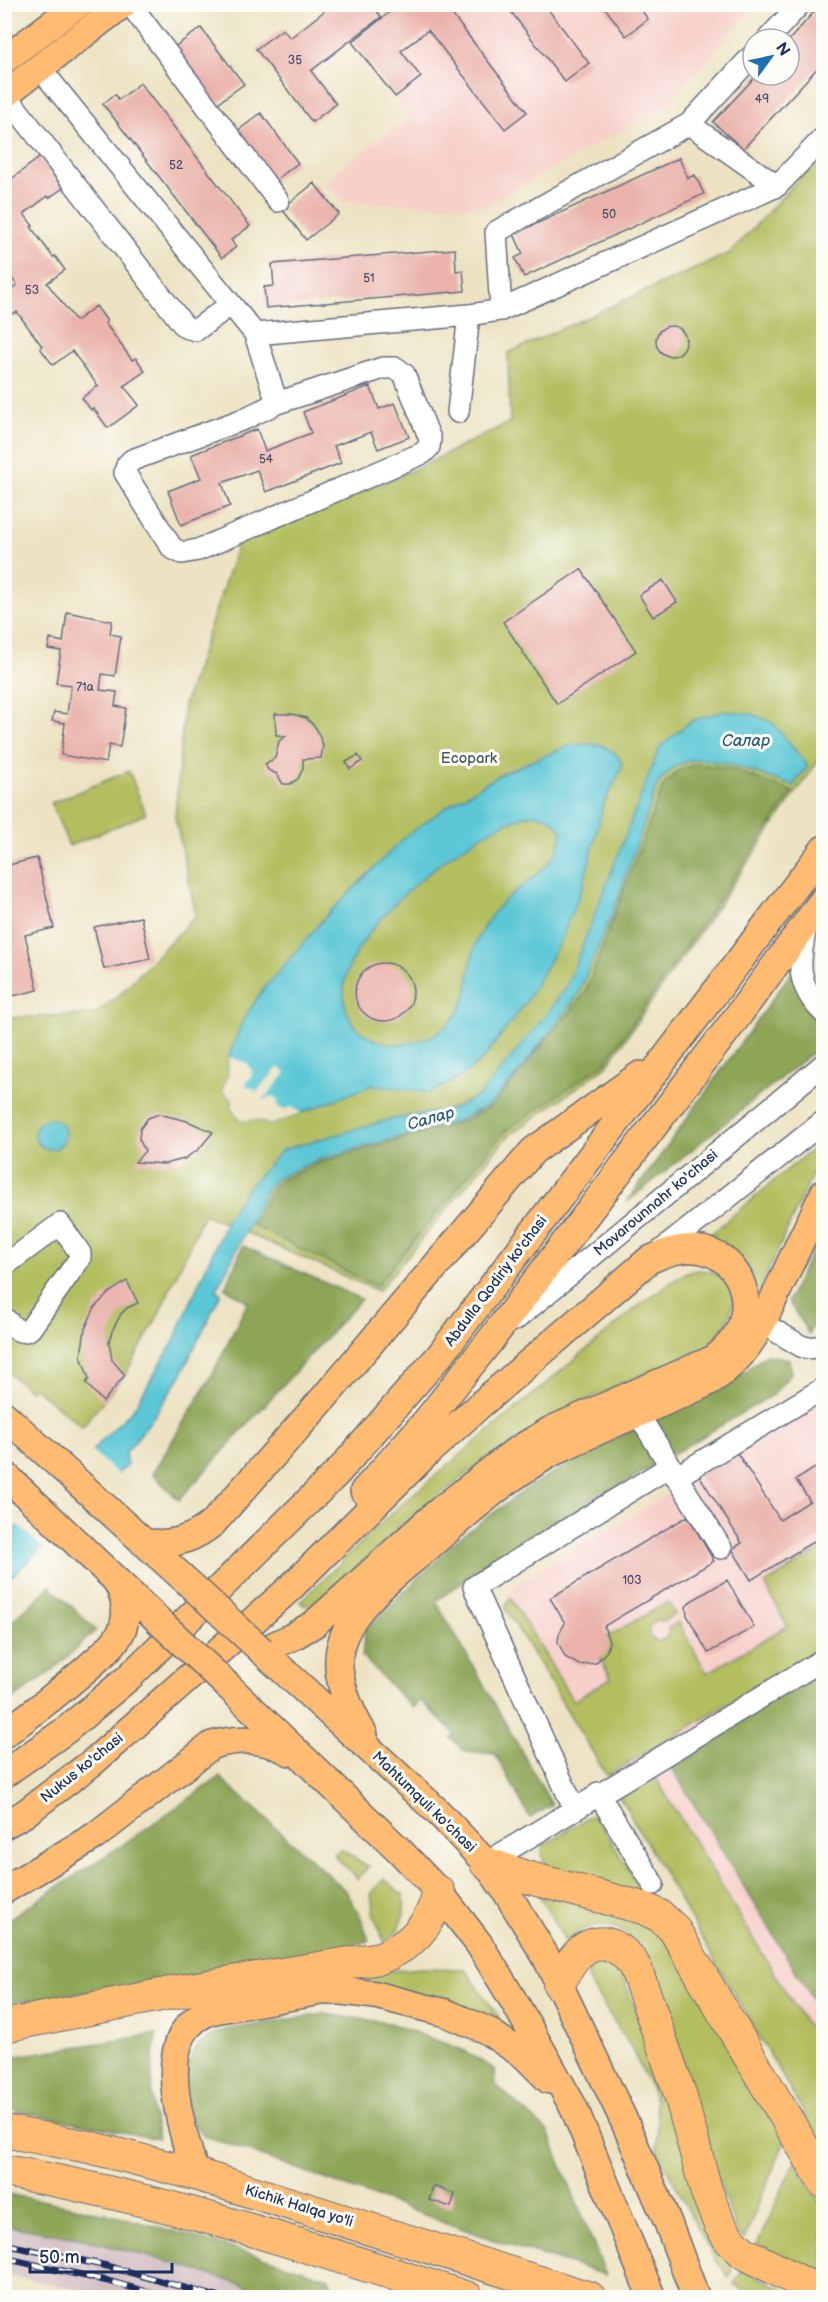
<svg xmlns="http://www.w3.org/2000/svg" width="828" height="2302" font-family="'Balsamiq Sans',sans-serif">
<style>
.built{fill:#f7d0ca}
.industrial{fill:#d2bec2}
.green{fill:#b2be5f;stroke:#66765e;stroke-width:1.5}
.forest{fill:#8da556;stroke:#546a5a;stroke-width:1.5}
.water{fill:#5cc7d6;stroke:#3c7b9a;stroke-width:1.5;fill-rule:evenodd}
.pier{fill:#ede3c3}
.building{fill:#eab2ab}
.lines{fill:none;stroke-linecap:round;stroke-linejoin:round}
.minor-casing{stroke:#646e81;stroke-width:24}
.major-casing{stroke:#646e81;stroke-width:30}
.highway-casing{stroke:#646e81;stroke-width:34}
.minor{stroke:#fff;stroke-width:21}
.major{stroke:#ffbb71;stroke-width:27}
.highway{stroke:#ffbb71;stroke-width:32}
.rail-casing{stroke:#1b2f5e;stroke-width:7}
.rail{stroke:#fdfcf7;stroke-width:4.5;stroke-dasharray:14;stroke-linecap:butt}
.major-bridge-casing{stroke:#646e81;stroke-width:30;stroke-linecap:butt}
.major-bridge{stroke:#ffbb71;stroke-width:27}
.labels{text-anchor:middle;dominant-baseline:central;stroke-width:6;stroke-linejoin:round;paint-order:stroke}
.number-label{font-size:12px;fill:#4f5071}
.park-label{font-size:15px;fill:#485a5e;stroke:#fdfcf7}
.street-label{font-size:15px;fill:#1b2f5e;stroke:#fdfcf7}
.water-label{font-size:16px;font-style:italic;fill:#2e5d82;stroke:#fdfcf7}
</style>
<rect width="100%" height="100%" fill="#fdfcf7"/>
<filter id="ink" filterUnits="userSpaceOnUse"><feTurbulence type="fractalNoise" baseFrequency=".0167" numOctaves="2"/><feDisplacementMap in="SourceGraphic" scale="12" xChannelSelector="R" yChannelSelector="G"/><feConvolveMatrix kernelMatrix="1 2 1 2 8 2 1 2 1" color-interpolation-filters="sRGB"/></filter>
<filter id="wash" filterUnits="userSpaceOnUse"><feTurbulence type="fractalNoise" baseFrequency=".008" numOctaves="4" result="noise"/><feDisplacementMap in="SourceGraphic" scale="24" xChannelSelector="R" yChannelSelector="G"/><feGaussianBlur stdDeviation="1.35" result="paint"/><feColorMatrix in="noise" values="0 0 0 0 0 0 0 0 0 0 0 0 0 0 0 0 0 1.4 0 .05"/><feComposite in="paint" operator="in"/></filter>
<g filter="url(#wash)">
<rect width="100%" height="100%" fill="#ede3c3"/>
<!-- built -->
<path class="built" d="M383,5H755L667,106L482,207L345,202L324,181L408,118L395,97L352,42L389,13Z
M823,1380V2146L612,1784L505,1608L514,1586L696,1477Z"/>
<!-- industrial -->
<path class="industrial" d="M5,2225L83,2239L173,2263L281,2297H116L5,2275Z"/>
<!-- green -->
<path class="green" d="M823,153V754L606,1067L507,1137L378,1291L204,1214L158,1316L125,1375L82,1427L34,1387L30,1391L5,1370V1018L95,1014L119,995L196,915L175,817L184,705L238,543L420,467L510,422L508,353L730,253Z
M129,771L146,814L69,846L51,803Z
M823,1140V1151L756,1298C757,1262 733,1253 706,1238Z
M696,1270L710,1271L723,1278L734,1298L730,1316L712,1344L569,1408L484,1460L404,1524L313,1606L303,1605L300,1602L399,1506L641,1304L682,1275Z
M823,1548V1647L607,1776L505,1608L510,1597L573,1701L611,1678L600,1659L605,1638L668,1602L675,1614L664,1621L657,1620L649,1626V1637L659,1642L667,1637L669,1628L678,1622L707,1673L787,1626L765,1584Z
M652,1772L801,2017L810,2028L823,2037V2146L619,1796Z
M594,1814L649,1901L554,1881L542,1857L543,1845Z
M340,1849L369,1867L358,1879L334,1855Z
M384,1879L403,1895C407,1917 402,1929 385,1943L374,1916L371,1893Z
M535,1888L660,1929L786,2138L744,2239L737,2233L633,1942C616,1918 584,1922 566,1943Z
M615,1956L734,2261L729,2277L712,2255L657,2150V2118L654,2095L629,2044L588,1981V1966L592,1960Z
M421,1968L465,1969L505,2026L479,2014L346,1975Z
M795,2161L823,2208V2282L756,2247Z
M743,2269L799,2297H753L734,2284Z"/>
<!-- forest -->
<path class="forest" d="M696,764L729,768L793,792L605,1063L504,1132L376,1286L252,1225L273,1187L281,1180L320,1162L461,1122L492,1106L585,993L663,786L679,770Z
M796,966L810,1012L823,1030V1044L627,1202Z
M823,1227V1297L809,1334L788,1301Z
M243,1246L361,1299L179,1500L152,1474L211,1377L248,1302L225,1288Z
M766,1355L789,1359L791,1373L774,1394L479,1570L436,1601L552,1805L530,1818L495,1754L464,1751L451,1738L455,1734L420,1700L412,1708L362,1656L365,1630L459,1538L530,1486L645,1423L736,1378Z
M50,1586L96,1630L53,1670L5,1705V1628Z
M823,1667V2016L668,1762Z
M220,1777L347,1892L362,1920L369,1941L322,1952L315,1959L5,2004L4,1922L115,1850Z
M324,2014L389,2023L465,2051L494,2069L495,2084L548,2132L606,2275L505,2244L203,2135C196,2127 188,2118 186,2107C184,2093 187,2059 196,2048C202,2039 213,2034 223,2030Z
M157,2034C149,2070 150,2103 158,2139L5,2109V2058Z
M4,2194C116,2211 222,2244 329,2278L336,2297H281L173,2263L83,2239L5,2225Z"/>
<!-- water -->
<path class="water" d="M724,711L752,714L773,723L808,766L793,786L727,763L695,759L675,766L658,783L616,904L578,995L519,1072L489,1105L457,1121L320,1159L277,1178L267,1188L216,1291L221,1293L180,1377L154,1416L125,1454L127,1465L5,1583V1539L134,1408L173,1343L228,1217L246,1190L282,1150L388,1120L452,1109L480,1095L531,1034L566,988L660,747L691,721Z
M585,744L602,745L616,754L622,763L621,770L603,805L584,883L561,940L526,1002L483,1059L459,1078L430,1093L373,1085L270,1125L255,1119L241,1121L232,1109L233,1100L224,1092V1085L228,1078L229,1057L242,1022L262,991L327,915L406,836L451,804L503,773L568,746ZM534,814C548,815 553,820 562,830C560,869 525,879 501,904C491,914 484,926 478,938C466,963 473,993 456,1016C422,1061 340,1052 344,988C348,926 475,824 534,814Z
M35 1134a15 15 0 1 1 30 0a15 15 0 1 1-30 0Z"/>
<!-- pier -->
<path class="pier" d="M229,1057L247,1063L252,1071L251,1077L246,1082V1086L255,1089V1094L279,1067L286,1073L262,1101L272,1096L278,1099L277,1105L279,1108L285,1110L292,1107L301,1113L270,1125L255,1119L241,1121L232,1109L233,1100L224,1092V1085L228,1078Z
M90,1449L119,1476L44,1549L16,1523Z"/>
<g id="blocks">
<!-- building -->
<path class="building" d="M323,4H372L381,17L311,71L336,104L312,122L256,49L283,29L290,38L327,9Z
M400,4H462L451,13L527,112L505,129L428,30L401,51L421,77L395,97L352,42Z
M505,4H544L589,63L565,82Z
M602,4H637L648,19L626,36Z
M821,4H824V61L743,149L713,122L757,75H789V40Z
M201,28L244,84L211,108L169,51Z
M140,83L250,226L231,240L236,247L222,258L103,104L115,94L119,100Z
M261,113L298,163L268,186L231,136Z
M40,157L63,188L49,198L48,196L24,214L33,226L31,227L53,257L55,256L65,270L47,283L76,321L96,306L107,321L105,323L132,360L136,358L145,371L124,386L139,405L108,428L93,408L91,410L82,398L98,386L72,351L53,365L40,348L42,346L17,312L14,314L4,302V294L17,285L5,269V184Z
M679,158L688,178L695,175L704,194L524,277L515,258L523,254L514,234Z
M314,183L339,214L306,240L282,209Z
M455,249L456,271L463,270L465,291L266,308L264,287L274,286L272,264Z
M656 341a15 15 0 1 1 30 0a15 15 0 1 1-30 0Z
M370,386L379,409L395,403L409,437L378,449L371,432L334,446L341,463L266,492L257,470L222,483L230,506L181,525L168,491L201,478L191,455L257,429L265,451L311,433L303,412Z
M581,569L636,651L557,704L503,622Z
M663,580L677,602L653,617L639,595Z
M67,612L112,621L110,634L121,636L115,676L102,674L100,690L117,692L115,706L126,708L120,747L109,745L106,763L61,755L65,723L52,721L54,712L67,714L71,685L56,683L61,651L48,649L50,639L63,642Z
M275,714H292L306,718L316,728L323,745L321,758L303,759V768L298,779L290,784H283L277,774L268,770L265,764L275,758L279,741L286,736L276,735Z
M358,755L362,761L350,769L346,762Z
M37,858L54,928L25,935L38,990L4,998V866Z
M141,917L150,959L104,969L94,927Z
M355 992a29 29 0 1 1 58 0a29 29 0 1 1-58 0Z
M159,1114L187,1121L213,1132L199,1149L184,1159L165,1164L135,1162L145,1151L139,1139L140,1129L148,1118Z
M127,1281L138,1303L127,1308L121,1314L112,1331L109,1342L112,1360L125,1375L103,1402L86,1383L89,1379L81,1356L85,1329L95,1307L109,1293Z
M734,1448L780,1520L810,1501L796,1480L824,1462V1535L751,1580L732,1549L742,1543L697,1472Z
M688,1516L714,1561L604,1626L609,1642L607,1651L596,1663L579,1665L565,1657L558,1642L559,1634L565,1623L550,1598Z
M727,1580L754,1627L708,1653L687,1615L686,1607L691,1601Z
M433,2186L455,2194L451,2207L429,2200Z"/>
</g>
</g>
<g filter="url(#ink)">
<use href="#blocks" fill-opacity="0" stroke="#646e81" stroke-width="1.5"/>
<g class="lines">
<defs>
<path id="minor" d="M130,4L278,201
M768,39L800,4
M40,68L255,334L277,403L383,368H396L404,374L430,439L429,447L423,453L198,550L182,553L172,548L125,473L127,465L132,460L244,419L277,403
M5,94L185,327L196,330L230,305
M689,124L777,186
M501,310L496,232L689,124L753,55
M255,334L469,315L501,310L777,186L824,137
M458,412L469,315
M806,928C798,962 796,986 824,1013
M657,1254L824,1121
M4,1266L60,1224L80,1253V1258L30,1329C19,1336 13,1326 4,1318
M515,1320L824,1064
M762,1323L801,1346L807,1348L824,1346
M638,1414L721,1548
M676,1477L824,1388
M598,1793L653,1884
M574,1808L474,1587L669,1467
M486,1863L824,1659"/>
<path id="major" d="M4,60L78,4
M4,95L123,4
M4,1415L193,1587
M4,1474L160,1622
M364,1491L427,1420L489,1342L731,1025L824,899
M143,1542C170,1547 192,1540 213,1523L323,1399L533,1151L640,1075
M229,1687L398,1849L439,1892L479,1944L515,2003L574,2108L652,2298
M4,1734C32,1714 59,1692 85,1670C97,1659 112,1648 120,1634C129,1618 126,1595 116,1581
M364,1735C349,1710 333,1674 341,1645C351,1606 398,1573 427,1548C470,1511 511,1473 561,1448C598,1430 636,1414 673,1398C691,1390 711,1383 725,1370C754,1347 767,1312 783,1279C796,1250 810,1222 824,1193
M4,1774L66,1730L128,1678L339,1471L440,1355L824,849
M4,1825L24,1814L93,1762L288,1590L427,1453L481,1404L649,1260C660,1255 672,1250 684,1249C730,1245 758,1290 739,1331C733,1342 724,1351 714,1359L551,1430L514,1452L438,1512L314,1624L292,1637L262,1651L437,1811L486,1863L507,1893L546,1957L626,2125L668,2223L696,2298
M4,1890L95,1836L212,1745C240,1737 265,1738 290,1752
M195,2174C182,2128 147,2028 215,2010L321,1991H342L375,1995L446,2013L486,2030L525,2056L549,2080"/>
<path id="highway" d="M486,1863L526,1877L643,1908L660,1916L674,1929L824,2182
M559,1984C563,1976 568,1966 574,1959C594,1932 622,1943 636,1969L680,2094L706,2190L720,2225L730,2240L744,2253L824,2294
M4,2026L196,1988L380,1958C412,1945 431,1925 439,1892
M4,2131L89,2147L195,2174L590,2298
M4,2171C163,2198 315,2249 468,2298"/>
</defs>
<!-- minor casing -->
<use href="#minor" class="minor-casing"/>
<!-- major casing -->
<use href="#major" class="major-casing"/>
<!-- highway casing -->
<use href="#highway" class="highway-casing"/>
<!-- minor -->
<use href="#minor" class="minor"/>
<!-- major -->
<use href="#major" class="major"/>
<!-- highway -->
<use href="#highway" class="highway"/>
<defs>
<path id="rail" d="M4,2244L107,2266L221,2298
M4,2258L108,2281L169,2298"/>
</defs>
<!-- rail casing -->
<use href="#rail" class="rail-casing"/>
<!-- rail -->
<use href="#rail" class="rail"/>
<defs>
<path id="major-bridge" d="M193,1587L262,1651
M160,1622L229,1687"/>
</defs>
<!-- major-bridge casing -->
<use href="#major-bridge" class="major-bridge-casing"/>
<!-- major-bridge -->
<use href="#major-bridge" class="major-bridge"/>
</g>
</g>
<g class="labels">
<!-- number labels -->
<g class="number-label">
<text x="295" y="60">35</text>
<text x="762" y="99">49</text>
<text x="176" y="165">52</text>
<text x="609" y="214">50</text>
<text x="369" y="278">51</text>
<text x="32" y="290">53</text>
<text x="266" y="459">54</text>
<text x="85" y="687">71а</text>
<text x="632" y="1580">103</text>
</g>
<!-- park labels -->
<g class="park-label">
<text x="469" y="758">Ecopark</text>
</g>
<!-- street labels -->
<g class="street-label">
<text transform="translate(656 1203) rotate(-40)">Movarounnahr ko'chasi</text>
<text transform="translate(496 1281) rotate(-53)">Abdulla Qodiriy ko'chasi</text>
<text transform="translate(82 1768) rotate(-39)">Nukus ko'chasi</text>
<text transform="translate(424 1802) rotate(44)">Mahtumquli ko'chasi</text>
<text transform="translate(299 2206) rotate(17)">Kichik Halqa yo'li</text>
</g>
<!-- water labels -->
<g class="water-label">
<text x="746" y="741">Салар</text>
<text transform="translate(431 1119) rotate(-16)">Салар</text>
</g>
</g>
<!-- margin -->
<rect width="828" height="2302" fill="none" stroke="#fdfcf7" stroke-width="24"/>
<!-- north arrow -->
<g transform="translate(771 57) rotate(57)"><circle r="28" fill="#fdfcf7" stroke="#a3aaba" stroke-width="1.5"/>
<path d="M0-4.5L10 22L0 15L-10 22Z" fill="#1f6fb2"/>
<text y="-9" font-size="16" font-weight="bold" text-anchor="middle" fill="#1b2f5e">N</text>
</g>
<!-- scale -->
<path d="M30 2263v9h142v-9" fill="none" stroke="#1b2f5e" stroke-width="3"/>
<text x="39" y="2263" font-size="18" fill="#1b2f5e" stroke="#fdfcf7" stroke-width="4.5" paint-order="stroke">50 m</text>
</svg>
